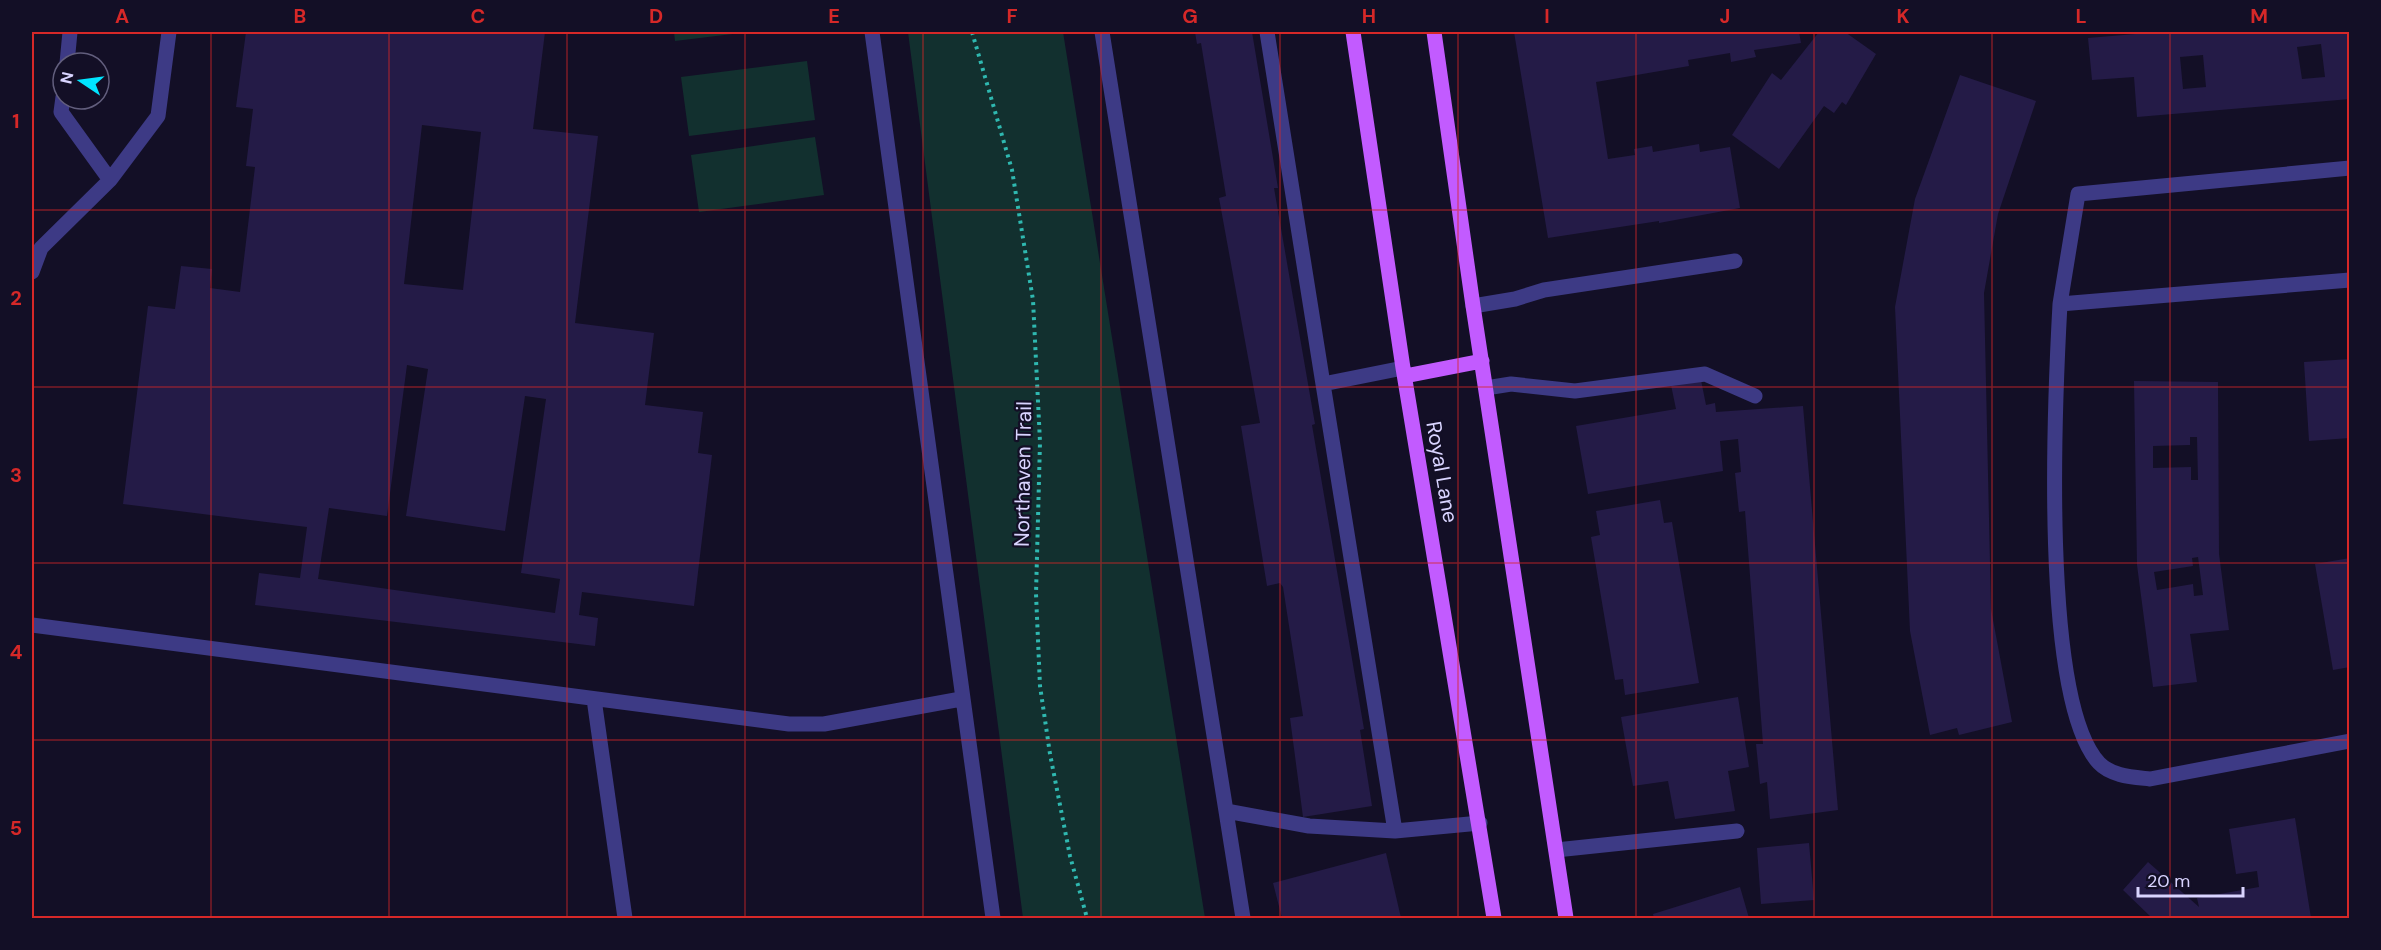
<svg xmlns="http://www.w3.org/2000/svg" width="2381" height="950" font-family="'DM Sans',sans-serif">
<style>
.green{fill:#12302f}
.building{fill:#241b47;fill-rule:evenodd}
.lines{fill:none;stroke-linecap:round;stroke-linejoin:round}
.path{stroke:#2fb8b0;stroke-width:4;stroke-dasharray:3 4.5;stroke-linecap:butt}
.minor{stroke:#3d3a85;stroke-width:15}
.major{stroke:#c25bff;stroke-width:15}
.grid{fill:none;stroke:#d62828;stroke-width:1.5;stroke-opacity:0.55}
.labels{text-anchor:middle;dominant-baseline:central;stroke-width:4.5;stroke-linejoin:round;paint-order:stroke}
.street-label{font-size:21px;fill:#d9d4ff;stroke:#130f26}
.neatline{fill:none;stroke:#d62828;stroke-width:2}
.grid-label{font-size:20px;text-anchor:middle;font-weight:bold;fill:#d62828}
</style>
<rect width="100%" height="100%" fill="#130f26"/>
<!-- green -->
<path class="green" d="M674,32H749L675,41Z
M908,32H1063L1205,918H1023Z
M807,61L815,120L689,136L681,77Z
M815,137L824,195L699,212L691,155Z"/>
<!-- building -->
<path class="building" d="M246,32H545L533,129L598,136L575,323L654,333L645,405L703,412L698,453L712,455L694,606L582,592L579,615L598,618L595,646L255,605L259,573L300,578L307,527L123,504L148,306L175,309L181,266L212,269L210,288L240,292L255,167L246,166L253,109L236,107ZM422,125L481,132L463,290L404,284ZM407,365L428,369L406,516L505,531L525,396L546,399L521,573L560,579L555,613L318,579L329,508L387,516Z
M1195,32H1252L1278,188H1274L1315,424L1312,425L1364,729L1360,730L1372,806L1303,817L1290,718L1303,716L1283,587L1280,583L1267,586L1241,426L1260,423L1219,198L1226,196L1201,43L1197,44Z
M1514,32H1799L1801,43L1754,50L1756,57L1731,62L1730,53L1688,60L1689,66L1596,82L1608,159L1635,155L1634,149L1652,146L1653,152L1699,144L1700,152L1730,147L1740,208L1659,223V221L1548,238Z
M1819,32H1845L1876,54L1846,105L1842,102L1834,113L1824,106L1779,169L1732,135L1772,73L1781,80Z
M2159,32H2350V99L2137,117L2134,77L2092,80L2088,38ZM2321,44L2325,77L2302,79L2297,47ZM2203,55L2206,87L2183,89L2180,57Z
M1960,75L2036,101L1998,214L1984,293L1991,609L2012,722L1959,735L1957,728L1930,735L1910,631L1895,307L1915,199Z
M2350,359V438L2309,441L2304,362Z
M1701,380L1706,405L1715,403L1716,412L1803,406L1838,810L1770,819L1767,782L1760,784L1756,744H1763L1745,511L1739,512L1735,473L1741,472L1738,439L1720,441L1723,471L1588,494L1576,426L1676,409L1671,385Z
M2134,381L2218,382L2219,554L2229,630L2190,634L2197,682L2153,687L2137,565ZM2190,437H2197L2198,480H2191V467L2153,468V446L2190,445ZM2198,557L2203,595L2194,596L2193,584L2157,590L2154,572L2193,566L2192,558Z
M1660,500L1664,523L1672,522L1699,683L1625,695L1623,679L1615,680L1591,537L1600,535L1596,511Z
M2350,558V667L2333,670L2315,564Z
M1738,697L1749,767L1728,771L1735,811L1675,819L1668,781L1633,786L1621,717Z
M2295,818L2311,918H2152L2123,890L2148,862L2199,907L2197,898L2259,887L2257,871L2236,874L2229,829Z
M1809,843L1814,900L1761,904L1757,848Z
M1386,853L1401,918H1282L1273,883Z
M1740,887L1749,918H1654L1653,914Z"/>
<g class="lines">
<!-- path -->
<path class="path" d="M972,32L1012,170L1033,300L1040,442L1036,594L1040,686L1050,754L1070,856L1087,918"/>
<!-- minor -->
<path class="minor" d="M872,32L993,918
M1102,32L1243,918
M1267,32L1323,384
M67,63L70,32
M63,97L61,112L110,180
M32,272L41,248L110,180L158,116L169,32
M2350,280L2060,304C2055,395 2040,699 2099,763C2111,776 2133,777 2150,779L2350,741
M2060,304L2078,194L2350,168
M1473,306L1515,299L1544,290L1735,261
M1486,388L1511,384L1575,391L1705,374L1755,396
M32,625L789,724H824L961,699
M594,699L625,918
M1226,811L1309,826L1395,831L1480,823
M1395,831L1323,384L1403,368
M1556,850L1737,831"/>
<!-- major -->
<path class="major" d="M1353,32L1403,368L1494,918
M1434,32L1473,306L1566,918
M1405,376L1482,361"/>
</g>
<!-- grid -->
<path class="grid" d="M211,32V918M389,32V918M567,32V918M745,32V918M923,32V918M1101,32V918M1280,32V918M1458,32V918M1636,32V918M1814,32V918M1992,32V918M2170,32V918M32,210H2350M32,387H2350M32,563H2350M32,740H2350"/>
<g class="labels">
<!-- street labels -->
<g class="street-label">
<text transform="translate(1442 472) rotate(80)">Royal Lane</text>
<text transform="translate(1023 474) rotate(-89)">Northaven Trail</text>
</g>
</g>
<!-- border -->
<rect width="2381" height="950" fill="none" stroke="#130f26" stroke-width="66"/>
<!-- north arrow -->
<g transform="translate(81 81) rotate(283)"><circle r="28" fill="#130f26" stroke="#625e7d" stroke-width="1.5"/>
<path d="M0-4.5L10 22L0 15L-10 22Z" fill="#00e5ff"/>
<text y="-9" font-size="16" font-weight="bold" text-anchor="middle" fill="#d9d4ff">N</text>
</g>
<!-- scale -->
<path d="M2138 887v9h105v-9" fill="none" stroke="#d9d4ff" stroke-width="3"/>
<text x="2147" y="887" font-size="18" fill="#d9d4ff" stroke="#130f26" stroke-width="4.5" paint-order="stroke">20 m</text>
<rect x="33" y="33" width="2315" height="884" class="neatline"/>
<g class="grid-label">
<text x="122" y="23">A</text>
<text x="300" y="23">B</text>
<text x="478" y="23">C</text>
<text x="656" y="23">D</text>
<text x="834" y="23">E</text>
<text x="1012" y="23">F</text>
<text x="1190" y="23">G</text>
<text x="1369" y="23">H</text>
<text x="1547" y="23">I</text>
<text x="1725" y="23">J</text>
<text x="1903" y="23">K</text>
<text x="2081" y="23">L</text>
<text x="2259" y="23">M</text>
<text x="16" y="128">1</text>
<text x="16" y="305">2</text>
<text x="16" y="482">3</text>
<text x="16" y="659">4</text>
<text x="16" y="835">5</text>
</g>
</svg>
